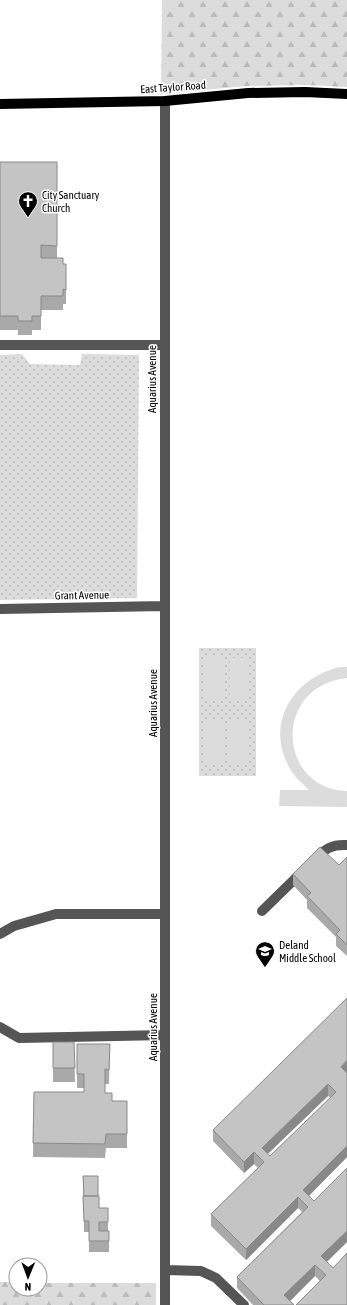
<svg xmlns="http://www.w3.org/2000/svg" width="347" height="1305" font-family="'Asap Condensed',sans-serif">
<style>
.grass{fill:url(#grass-dots)}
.forest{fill:url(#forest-firs)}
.garden{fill:#dcdcdc}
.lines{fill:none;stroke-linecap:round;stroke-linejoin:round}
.minor{stroke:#555;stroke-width:10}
.major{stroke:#000;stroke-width:10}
.wall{fill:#a9a9a9;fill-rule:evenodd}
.shaded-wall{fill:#898989}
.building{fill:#c4c4c4;stroke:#898989;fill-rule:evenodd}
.labels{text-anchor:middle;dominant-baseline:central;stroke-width:3;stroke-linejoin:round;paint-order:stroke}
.street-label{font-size:11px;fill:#000;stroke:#fff}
.poi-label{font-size:11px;fill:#000;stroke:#fff;text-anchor:start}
</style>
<defs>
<pattern id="grass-dots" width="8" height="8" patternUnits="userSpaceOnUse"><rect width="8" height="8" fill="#dcdcdc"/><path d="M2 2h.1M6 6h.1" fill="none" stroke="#bbb" stroke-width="1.8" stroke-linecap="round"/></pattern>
<pattern id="forest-firs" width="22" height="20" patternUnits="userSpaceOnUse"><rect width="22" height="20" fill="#dcdcdc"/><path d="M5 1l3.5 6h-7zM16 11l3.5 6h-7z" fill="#bbb"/></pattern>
</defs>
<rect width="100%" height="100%" fill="#fff"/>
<!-- grass -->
<path class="grass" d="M22,354L30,364L80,365L82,354L139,355L137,598L0,600V355Z
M199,648H256V776H199Z"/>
<!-- forest -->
<path class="forest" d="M162,0H347V87L305,85L247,86L161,94Z
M0,1282H16V1289H40V1283H156V1305H0Z"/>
<!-- garden -->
<path class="garden" d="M204,657H223V699H204Z
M230,658H249V700H230Z
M340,667H347V678C272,686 277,789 347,791V807L279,806L280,790H309C302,783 294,777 289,767C265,723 293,678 340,667Z
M203,721H223V763H203Z
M229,721H249V764H229Z"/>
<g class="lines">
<!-- minor -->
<path class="minor" d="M0,345H164
M0,609L164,606
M315,859C325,849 332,844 347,845
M262,911L302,872
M0,934L14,926L56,914H165
M0,1027L19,1038L165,1035
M165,1270L201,1271L216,1278L244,1305
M165,1305V101"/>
<!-- major -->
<path class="major" d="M0,104L165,101L248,93L305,92L347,94"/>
</g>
<!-- wall -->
<path class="wall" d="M0,162H57V258L63,264H66V304H63V310H41V330H32V335H18V330H0Z
M347,857V956L336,946V937L307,908V900L293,885V874L339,865Z
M53,1042H74L75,1082H53Z
M77,1044H110L109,1084H105V1093L112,1101H127V1148H106L105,1158L33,1157L34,1092H84V1088H77Z
M346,1072L347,1073V1157L308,1196L347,1242L327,1262L333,1268L320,1281L315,1276L290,1301L294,1305H253L237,1288V1277L302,1212L298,1208L246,1260L211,1226V1214L258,1168L254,1164L244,1173L213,1141V1130ZM328,1096L331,1098L270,1156L268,1154Z
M83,1176L98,1196L99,1208H108V1231H109V1252H89V1232H84Z"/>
<!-- shaded-wall -->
<path class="shaded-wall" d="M347,1060V1072L341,1078V1067Z
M328,1084V1096L262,1159V1148Z
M347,1146V1157L303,1202V1190Z
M254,1152V1164L244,1173V1162Z
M298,1197V1208L246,1260V1249Z
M347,1231V1242L321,1267V1256Z
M315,1265V1276L286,1305L284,1295Z"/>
<!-- building -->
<path class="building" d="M0,162H57V246L41,245V258H63V264H66V290L63,289V296H41V316H32V321H18V316H0Z
M320,847L339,865L347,857V945L336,934L340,930L307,896L311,893L293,874Z
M347,998V1060L341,1067L347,1073V1146L303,1190L314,1201L347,1168V1231L321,1256L333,1268L347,1253V1305H296L326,1275L315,1265L284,1295L294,1305H264L237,1277L308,1207L298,1197L246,1249L211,1214L264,1162L254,1152L244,1162L213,1130ZM328,1084L336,1092L270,1156L262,1148Z
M53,1042H74L75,1068H53Z
M77,1044H110L109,1070L105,1069V1093H112V1101H127V1134H106L105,1144L33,1143L34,1092H84V1074H77Z
M83,1176H98V1196H84Z
M83,1196H99V1208H108V1222H99V1231H109V1241H89V1221H84Z"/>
<!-- icons -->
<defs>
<symbol id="church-pin" viewBox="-11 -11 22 30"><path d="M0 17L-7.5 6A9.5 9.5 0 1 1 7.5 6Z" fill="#000" stroke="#fff"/><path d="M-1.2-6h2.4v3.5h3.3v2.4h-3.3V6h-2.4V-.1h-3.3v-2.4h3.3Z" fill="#fff"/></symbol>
<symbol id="school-pin" viewBox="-11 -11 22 30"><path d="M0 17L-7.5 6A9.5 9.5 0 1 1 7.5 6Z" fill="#000" stroke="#fff"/><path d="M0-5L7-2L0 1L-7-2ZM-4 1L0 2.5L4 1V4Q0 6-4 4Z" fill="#fff"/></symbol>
</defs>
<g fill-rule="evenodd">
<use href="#church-pin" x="17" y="190" width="22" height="30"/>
<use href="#school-pin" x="254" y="940" width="22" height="30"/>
</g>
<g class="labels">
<!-- street labels -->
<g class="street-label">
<text transform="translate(173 87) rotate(-4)">East Taylor Road</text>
<text transform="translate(152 379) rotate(-90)">Aquarius Avenue</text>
<text transform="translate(82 595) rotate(-1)">Grant Avenue</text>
<text transform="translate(153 703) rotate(-90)">Aquarius Avenue</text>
<text transform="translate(153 1027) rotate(-90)">Aquarius Avenue</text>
</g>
<!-- poi labels -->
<g class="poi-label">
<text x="42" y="195">City Sanctuary<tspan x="42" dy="13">Church</tspan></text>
<text x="279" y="945">Deland<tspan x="279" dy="13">Middle School</tspan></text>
</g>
</g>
<!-- north arrow -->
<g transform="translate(28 1277) rotate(181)"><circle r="19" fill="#ffffff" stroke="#999999"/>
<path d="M0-3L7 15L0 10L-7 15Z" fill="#000000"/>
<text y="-6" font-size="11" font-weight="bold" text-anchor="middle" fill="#000000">N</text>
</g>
</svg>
